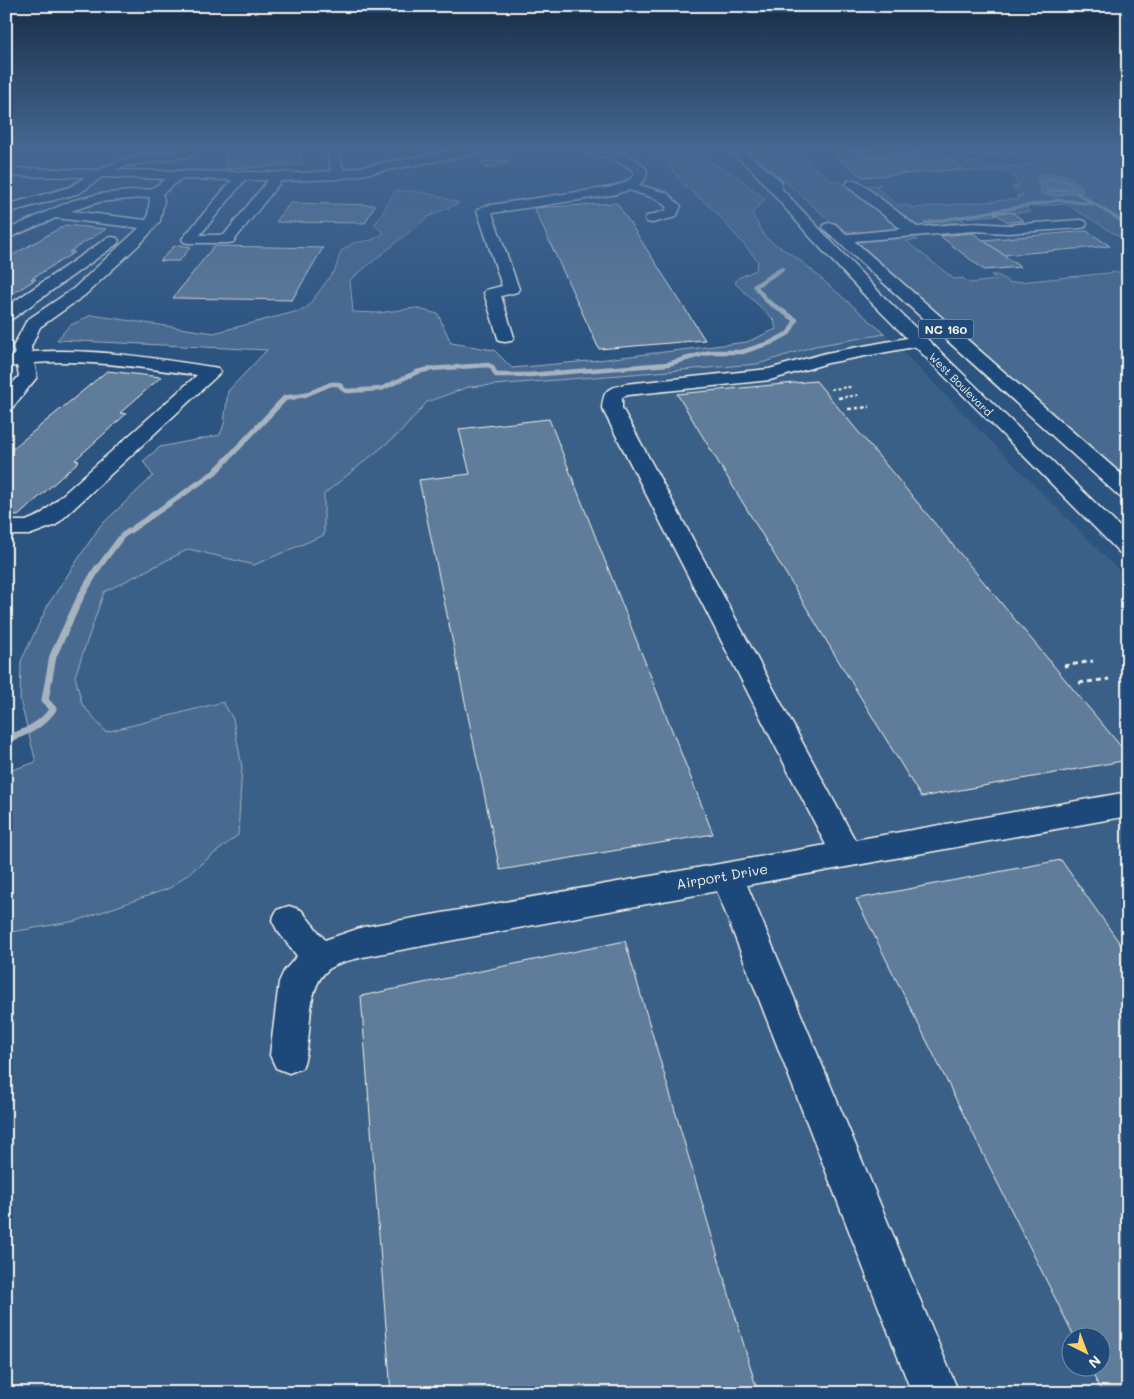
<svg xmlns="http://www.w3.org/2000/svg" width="1134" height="1399" font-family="Mali,sans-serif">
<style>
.built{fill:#3b6088;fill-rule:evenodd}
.green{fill:#496b90;stroke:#9eaebc}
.water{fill:#738ca6;stroke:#a7b4c0}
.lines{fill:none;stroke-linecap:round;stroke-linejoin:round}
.shore{stroke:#c0c9ce;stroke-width:1}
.stream-far3{stroke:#a7b4c0;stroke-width:3}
.stream-far2{stroke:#a7b4c0;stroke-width:4.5}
.stream-far1{stroke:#a7b4c0;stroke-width:5.5}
.stream{stroke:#a7b4c0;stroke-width:7}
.building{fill:#5e7b9a;stroke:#f4f1e8}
.minor-casing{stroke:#f4f1e8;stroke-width:3}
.major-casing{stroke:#f4f1e8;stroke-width:3}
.path-far2{stroke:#f4f1e8;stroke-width:2;stroke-dasharray:3 2.5;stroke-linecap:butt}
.path-far1{stroke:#f4f1e8;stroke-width:2.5;stroke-dasharray:4 3;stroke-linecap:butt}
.path{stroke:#f4f1e8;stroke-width:3;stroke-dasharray:5 4;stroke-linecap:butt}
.minor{fill:#1f4a7a;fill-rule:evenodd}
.major{fill:#1f4a7a;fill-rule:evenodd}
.labels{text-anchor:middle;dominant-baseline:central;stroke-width:4.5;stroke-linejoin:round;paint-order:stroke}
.far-street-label{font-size:11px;fill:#f4f1e8;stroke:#1f4a7a}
.shield{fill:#1f4a7a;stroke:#b4bfc7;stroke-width:1}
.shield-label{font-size:12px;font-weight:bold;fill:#f4f1e8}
.street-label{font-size:14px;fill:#f4f1e8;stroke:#1f4a7a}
</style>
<rect width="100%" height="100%" fill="#2c5481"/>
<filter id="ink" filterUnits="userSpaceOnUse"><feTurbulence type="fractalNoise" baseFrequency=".02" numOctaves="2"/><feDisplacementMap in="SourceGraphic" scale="10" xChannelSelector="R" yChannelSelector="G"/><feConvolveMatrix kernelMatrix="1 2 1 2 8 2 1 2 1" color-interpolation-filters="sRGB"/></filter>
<g filter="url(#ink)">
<!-- built -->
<path class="built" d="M885,334L1128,580V1393H6V933L76,921L223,702L106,732L82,704L75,676L103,592L189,549L254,565L324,494L401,432L427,402L468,387L758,364L815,346ZM1072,1336H1102V1366H1072Z"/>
<!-- green -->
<path class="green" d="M651,150H688L738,177L765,199L752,214L766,238L801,261L885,334L815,346L758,364L468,387L427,402L401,432L324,494V535L254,565L189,549L104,592L75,676L82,704L106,732L223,702L233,719L242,767L238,835L170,888L76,921L6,933V772L36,762L20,700L21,661L49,603L100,526L153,476L143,461L160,447L220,435L224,424L228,391L267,350L57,340L69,326L91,315L214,333L306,309L335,270L341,251L353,243L372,240L384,233L374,225C383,215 387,203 395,191C418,190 438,195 459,203L428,217L350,280L353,312L378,313L415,308L438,314L451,343L494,350L512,368L589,361L747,342L776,329L774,320L735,283L738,278L756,270L758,261L714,210L685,186L666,162Z
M749,150H793L832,181H840L899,228L896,230L865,233L849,232L837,227Z
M917,150H949L956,154L952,155L963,162L982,161L993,168L1035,164L1027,158L1045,157L1036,152L1039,151L1037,150H1128V242L1066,204L1025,207L1031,212L995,213L997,215L961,218L968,225H957L959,223C947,220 938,228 925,228C907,227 878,198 864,186L881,185L875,187L898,205H908L913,208L1019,199L1016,196L1023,195L1012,187L1019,186L1010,171H954L952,170L963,169L936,159L918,161L908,154L921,152Z
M908,236L917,240L906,241L954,279L963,278L969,283L997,280L991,275C999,274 1003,278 1009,283L1128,271V483L862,248L860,245L864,240Z"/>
<!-- water -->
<path class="water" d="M1049,173C1064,174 1074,176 1083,189L1082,192L1057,196L1042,194L1037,176Z"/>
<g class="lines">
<!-- shore -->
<path class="shore" d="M1045,179L1067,181L1075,187L1071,190L1048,191L1043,182Z"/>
<!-- stream-far3 -->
<path class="stream-far3" d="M1114,150L1128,153
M1077,193L1128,225
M925,223L1060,200L1092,204"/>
<!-- stream-far2 -->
<path class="stream-far2" d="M286,398L305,395L331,384H339L344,390L348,391L381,389L417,372L430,369L488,365L492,367L496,375H529L668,364L710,352H742L770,343L789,333L796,320L767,301L755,286L782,269"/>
<!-- stream-far1 -->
<path class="stream-far1" d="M96,571L122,536L215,472L285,398L294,397"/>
<!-- stream -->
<path class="stream" d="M6,739C25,733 41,726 53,709L45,700L53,656L81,596L97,569"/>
</g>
<!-- building -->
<path class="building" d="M226,150H301L302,164L225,169Z
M827,150H857L867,157L908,154L919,161L948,159L964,169L863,177L835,156L841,155L836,151Z
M857,150H917L922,153L867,157Z
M507,160L510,163L494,165L495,167L485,168L480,162Z
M290,203L375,205L365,223L276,222Z
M617,203L705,340L599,349L534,208Z
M1010,212L1013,213L1024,221L1008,222L994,213Z
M65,225L106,229L69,252H75L31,279H36L6,298V259Z
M1087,231L1110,246L1004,255L983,240Z
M973,233L1004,255L1020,267L984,270L940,236Z
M179,245L191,247L179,261H160L173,247Z
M214,246L323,248L292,300L173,298Z
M107,371L161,377L120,413L126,414L75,460L79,461L18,516L6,514V454Z
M816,381L1128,755V760L921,797L677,394Z
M549,419L713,834L500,870L419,480L470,474L459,429Z
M1061,860L1128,955V1393H1102L1089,1366H1102V1336H1074L856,899Z
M625,941L758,1393H391L361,996Z"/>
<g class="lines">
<defs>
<path id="minor" d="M182,150H194L191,156L125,166L117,170L302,173L331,171L327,150H339L343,170L457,150H481L475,154L338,179L281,181L233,242L228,243H189L184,242L182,239L232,180L181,179L162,194L164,200L160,221L144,240L85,295L40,327L31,347L32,352C93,348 152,358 212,367L218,368L221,372L56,525L29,535H6V521H26L40,515L197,375C143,368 89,359 34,363L37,377L13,407L6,409V391L19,376L17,366L6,367V357L15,355L13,347L27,320L73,289L139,228L56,218L6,239V230L71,201L99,194L151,189L166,179L102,177L80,193L6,213V205L70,187L85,177L6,176V168L98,170L122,159ZM245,180H268L224,235H200ZM150,197L148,217L146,220L71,211L99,202Z
M586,150C607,148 633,152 647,170L646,178L639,185L667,193L681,206L676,217L652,223L647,222L645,219L647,216L665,211L667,207L657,199L629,190L612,195L492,213L519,289L517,292L501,296L514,337L511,341L505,342L499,341L484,293L486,290L502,286L477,210L484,206L611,187L624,183L634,176V171C620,161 605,157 588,153Z
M962,150H1016C1009,157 974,155 964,153Z
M853,180L858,181L917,227L974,223L1008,225L1080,220L1085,221L1087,224L1085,227L1080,228L1008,233L974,231L843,242L838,241L836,238L838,235L901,229L848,187L846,184L848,181Z
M112,237L117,238L119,241L117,244L12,319L6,320V307L107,238Z
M918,336L924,337L927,341L924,345L828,363L770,380L628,395L622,397V408L855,840L1128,792V816L747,885L959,1393H912L717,891L363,957C353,960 338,962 330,968C302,989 315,1038 302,1068L289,1073L276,1068L270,1055L279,982L284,971L297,956L277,930L272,920L277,910L289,906L301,910L325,940L363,927L826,845L602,408C604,389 607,389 625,384L769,369L826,353Z"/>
<path id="major" d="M730,150H743L780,180L782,183L780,186L783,190L880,293L1128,535V555L1120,553L869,300L811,238L754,172Z
M830,223L835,224L1128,480V498L1120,497L825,230L823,227L825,224Z"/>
</defs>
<!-- minor casing -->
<use href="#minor" class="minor-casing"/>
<!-- major casing -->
<use href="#major" class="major-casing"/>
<!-- path-far2 -->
<path class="path-far2" d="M831,389L851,387
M839,398L859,395"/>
<!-- path-far1 -->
<path class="path-far1" d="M838,398L847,397
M848,409L870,407"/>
<!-- path -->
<path class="path" d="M1064,666L1093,661
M1079,683L1109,679"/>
<!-- minor -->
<use href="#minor" class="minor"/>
<!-- major -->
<use href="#major" class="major"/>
</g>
</g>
<!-- sky -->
<linearGradient id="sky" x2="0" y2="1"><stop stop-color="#182e47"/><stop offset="0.43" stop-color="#456792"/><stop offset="1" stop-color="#456792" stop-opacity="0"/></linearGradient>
<rect width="1134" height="346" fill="url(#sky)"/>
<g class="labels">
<!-- far-street labels -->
<g class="far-street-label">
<text transform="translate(961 384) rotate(45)">West Boulevard</text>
</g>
<!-- shield labels -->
<rect class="shield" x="918.5" y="319.5" width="55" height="19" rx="4"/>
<g class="shield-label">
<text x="946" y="329">NC 160</text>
</g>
<!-- street labels -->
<g class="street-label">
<text transform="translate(722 876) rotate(-10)">Airport Drive</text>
</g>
</g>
<!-- margin -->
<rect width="1134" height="1399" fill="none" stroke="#1f4a7a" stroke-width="25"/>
<rect x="12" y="12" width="1109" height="1374" fill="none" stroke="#f4f1e8" stroke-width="2" filter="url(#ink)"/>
<!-- north arrow -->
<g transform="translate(1086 1352) rotate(138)"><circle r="24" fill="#1f4a7a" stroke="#748da6"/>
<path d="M0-4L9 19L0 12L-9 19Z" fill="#ffd166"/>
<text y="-8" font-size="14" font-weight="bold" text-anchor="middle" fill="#f4f1e8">N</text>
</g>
</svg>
